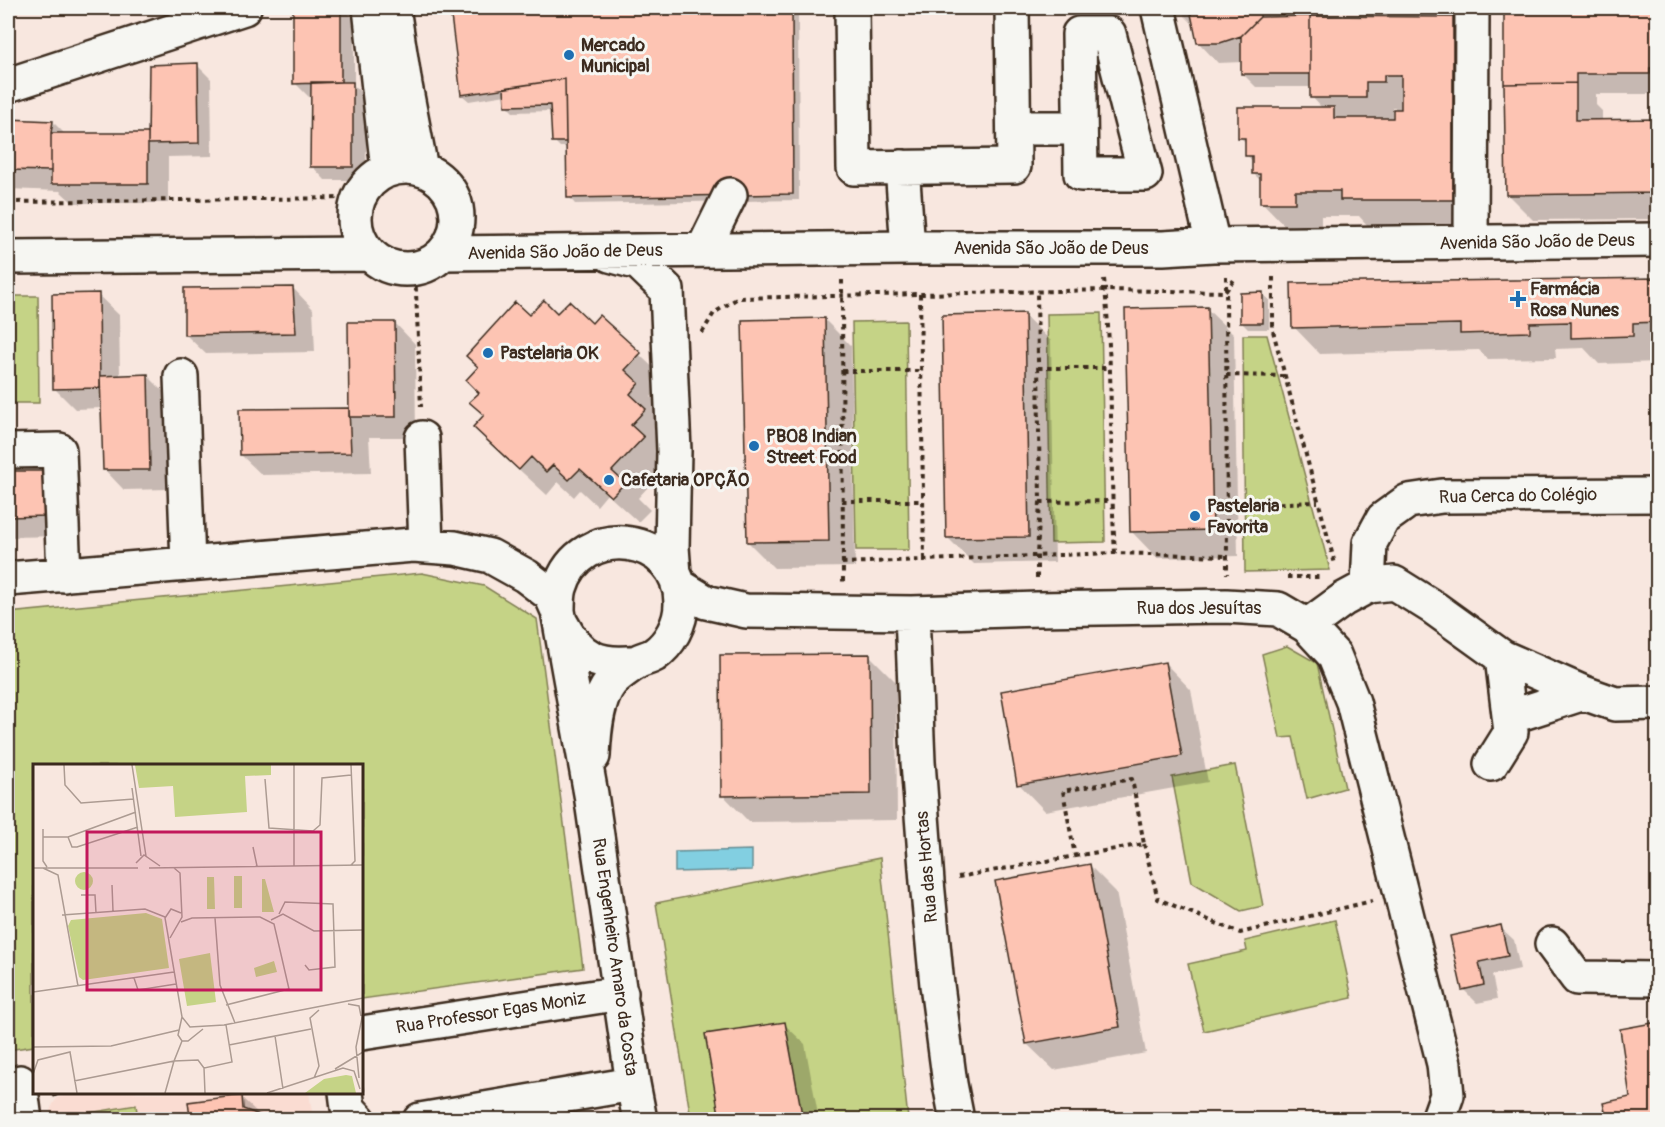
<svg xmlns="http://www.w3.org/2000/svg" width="1665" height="1127" font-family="Pangolin,sans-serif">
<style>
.built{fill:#fadcd2}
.green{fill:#c5d386;stroke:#807e52;stroke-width:1.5}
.water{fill:#82cfe1;stroke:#668d93;stroke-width:1.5}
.shadow{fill:#0003;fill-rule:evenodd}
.building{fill:#fdc4b3;stroke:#3b2a1e;stroke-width:1.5}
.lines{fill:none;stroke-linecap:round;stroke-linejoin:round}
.minor-casing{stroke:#3b2a1e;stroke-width:38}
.path{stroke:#3b2a1e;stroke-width:4;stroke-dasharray:4.5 4.5;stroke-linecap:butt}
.minor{stroke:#f6f6f2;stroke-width:33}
.poi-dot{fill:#1f6fb2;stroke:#f6f6f2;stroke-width:2}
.labels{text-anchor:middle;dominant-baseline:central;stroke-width:6;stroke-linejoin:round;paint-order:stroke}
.poi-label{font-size:18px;font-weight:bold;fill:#3b2a1e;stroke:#f6f6f2;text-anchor:start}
.street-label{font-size:18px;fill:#3b2a1e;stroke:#f6f6f2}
.inset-road{fill:none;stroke:#ac9b92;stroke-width:1.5}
.view{fill:#c2185b;fill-opacity:0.15;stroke:#c2185b;stroke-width:3}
.inset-edge{fill:none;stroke:#3b2a1e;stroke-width:3}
</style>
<rect width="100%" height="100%" fill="#f8e7df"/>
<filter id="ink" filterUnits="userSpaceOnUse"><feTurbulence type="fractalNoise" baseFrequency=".0167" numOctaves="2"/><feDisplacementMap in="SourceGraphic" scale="12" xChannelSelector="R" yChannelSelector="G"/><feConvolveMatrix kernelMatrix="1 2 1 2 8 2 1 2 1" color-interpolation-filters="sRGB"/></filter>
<g filter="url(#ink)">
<!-- built -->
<path class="built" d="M88,1092L309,1093L313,1119L49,1120V1113L53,1104L58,1097Z"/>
<!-- green -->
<path class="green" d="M8,296H38L39,403H8Z
M1101,313L1105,542L1051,543L1047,314Z
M906,321L909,550H856L852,322Z
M1243,335H1267L1330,570L1245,572Z
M422,573L484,586L537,619L583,968L362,999V766H34V1046L8,1050V613Z
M1287,646L1317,663L1345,788L1307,799L1293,737L1280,738L1262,654Z
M1235,765L1263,906L1241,911L1192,882L1172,777Z
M880,858L908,1119H691L656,903Z
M1335,920L1352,998L1204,1031L1188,964L1247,951L1245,941Z
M136,1105L138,1119H66L65,1117Z"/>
<!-- water -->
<path class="water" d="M752,850V870L675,872V852Z"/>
<!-- shadow -->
<path class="shadow" d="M294,8H342L354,19V86L366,97V180H325L312,166V96L309,97L295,83Z
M451,8H798L799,200L575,204L569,197L568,147H560L554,141L552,111L513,112L506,105V95L469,101L462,95Z
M1180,8H1278L1279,18H1452L1479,44L1478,226H1368L1359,216H1321V229H1288L1262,202V182L1253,173V162L1247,155V144L1240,137L1323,109L1312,97V87H1256L1242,73V62L1218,63L1198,42L1195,26L1180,11ZM1392,107H1395V120H1392Z
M1505,8H1658V94H1596V105L1602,111V121L1658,120V219L1533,220L1507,194Z
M197,65L211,79L212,156L168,157V203H73L60,191L8,189V121L53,122L65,134L147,135L150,137Z
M1658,280V362L1599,364L1584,348L1555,349L1556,358L1488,359L1479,350L1320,354L1294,327Z
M293,288L313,309L315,352L206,354L185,334Z
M1262,294L1269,300V329H1248L1242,323Z
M98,295L119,315L120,377L148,376L168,396L169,489L124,490L104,469L102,408L75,409L54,388Z
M1207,309L1234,335L1238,556L1157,558L1131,531Z
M557,315L592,325L600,317L666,380L651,397L665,410L656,420L671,436L657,452L669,464L638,498L650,510L638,522L607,494L597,506L580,490L574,497L558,482L547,495L501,453L485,416L481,393L529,318Z
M1024,315L1051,341L1055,562L974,564L948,538Z
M825,320L851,346L855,567L774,568L748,542Z
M395,323L415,344L416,437H369L371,473L262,475L241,455L351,409Z
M8,472H44L66,536L8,537Z
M869,655L896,682L897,820L749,822L723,795Z
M1165,663L1191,690L1208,782L1045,811L1019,784Z
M1089,865L1116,892L1146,1053L1054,1070L1027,1044Z
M1500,927L1514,940L1520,969L1492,975L1497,999L1477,1003L1463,989L1452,937Z
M784,1024L805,1044L819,1120H721Z
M241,1097L265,1120H189Z"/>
<!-- building -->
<path class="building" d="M293,8H341V82L293,84Z
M450,8H792L793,194L567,198L565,79L461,95Z
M1178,8H1260V17L1241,36L1220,43H1197L1190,9L1178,11Z
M1504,8H1658V68H1650V74H1576V83L1504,84Z
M1310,16L1453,17V200H1340V191H1295V203H1260V174H1252V156H1245V138H1238V107H1334V118H1393V109H1401V75H1384V82H1366V98H1310Z
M1310,16V74H1241V36L1260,17Z
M198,63L199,143L148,144L149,65Z
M565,79L566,142H552L550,105L505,106L504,88Z
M311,82H353V167H310Z
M1576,83V120L1658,119V193L1506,195L1504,84Z
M8,119L53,121L51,133V171L8,170Z
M51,133H148V184H51Z
M1658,278V322L1633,323V336L1571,338V322L1530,323V332L1460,334V324L1292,328L1291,283Z
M293,287L296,333L184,335V288Z
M1263,292V323H1240V293Z
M99,293L100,388L53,389L52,294Z
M544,300L557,313L569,301L592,323L599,315L641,353L625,370L639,383L630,394L646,409L631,425L644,437L612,471L625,483L611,497L580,469L569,480L553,465L546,472L531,457L519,470L473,427L484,415L469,402L479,393L466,380L478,367L466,356L515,302L529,315Z
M1208,307L1213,530L1130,532L1125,309Z
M1025,313L1029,537L946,538L942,315Z
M825,318L829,541L747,542L742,320Z
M348,322H395L396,417H349Z
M148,374L150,470H103L100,376Z
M349,408L351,453L240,455L239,409Z
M8,471H45L47,516L8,517Z
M870,654L871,794L721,796L720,655Z
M1165,662L1182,756L1017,785L1001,691Z
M1090,864L1120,1027L1026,1044L995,881Z
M1501,925L1508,956L1479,962L1484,985L1462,990L1450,936Z
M785,1022L803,1120H720L705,1034Z
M1658,1022V1120H1607L1603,1103L1630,1097L1620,1029Z
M242,1095L243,1109L265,1117V1120H186L190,1117L188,1102Z"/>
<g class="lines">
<defs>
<path id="minor" d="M370,8L388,170
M393,8L405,85L421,169
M852,8L854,168L1014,166L1012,8
M1158,8L1213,245
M1079,34H1109L1145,174H1081Z
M8,85L244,8
M1014,128H1080
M902,167L908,248
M355 218a51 51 0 1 1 102 0a51 51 0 1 1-102 0Z
M1471,243L1472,8
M703,250L730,195
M444,253L908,248H1163L1213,245L1658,240
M610,255L639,263L667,290L674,451L672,547L674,574
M8,257L368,254
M181,376L188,564
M422,438L426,546
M8,451L59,450L64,575
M8,579L413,545L455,548L490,556L526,576L551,595L558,611L591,794L633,1084L640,1120
M678,585L706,602L746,611L912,613L1037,609L1226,606L1278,609L1307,626L1334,655L1353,702L1444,1064L1447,1095L1438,1120
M1368,586L1370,543L1383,519L1408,501L1442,496L1658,495
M558,611C558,604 558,595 560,588C580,519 682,533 681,604C681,623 670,644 654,655C649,658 642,659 637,662C630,666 616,676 611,682C596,700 594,734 593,756
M912,613L918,762L927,882L937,985L950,1084L957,1120
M561,623C579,658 599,667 637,662
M1307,626L1344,599L1368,586L1394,583L1434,608L1502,657L1584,693L1615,704L1658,703
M1510,717L1584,693
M1491,764L1511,732L1502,657
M1552,944L1577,978L1658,979
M362,1033L621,993
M20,1082L25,1120
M346,1092L348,1108L359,1120
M420,1120L633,1084"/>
</defs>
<!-- minor casing -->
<use href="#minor" class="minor-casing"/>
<!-- path -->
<path class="path" d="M8,202L346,198
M415,269L421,407
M1226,276L1227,574
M1273,277V331L1335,564
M1104,279C1114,370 1109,462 1115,553
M842,280L843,582
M920,294L924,560
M702,333L714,313L738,298L1105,290L1225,292L1236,277
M1038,368H1110
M842,371H921
M1226,375L1285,376
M842,501H923
M1040,502L1111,501
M1226,505L1318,502
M842,563L1115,553L1226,556
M1287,577H1319
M1037,578V555L1040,502L1037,291
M1144,844L1158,899L1240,933L1372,901
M958,877L1075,856L1063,791L1132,779L1144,844L1075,856
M53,1096L61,1092"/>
<!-- minor -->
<use href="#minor" class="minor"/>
</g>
</g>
<!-- markers -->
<g class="poi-dot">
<circle cx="569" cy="55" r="6"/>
<path d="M1515 290h6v6h6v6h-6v6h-6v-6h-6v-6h6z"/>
<circle cx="488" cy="353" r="6"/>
<circle cx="754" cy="446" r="6"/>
<circle cx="609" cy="480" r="6"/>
<circle cx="1195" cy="516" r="6"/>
</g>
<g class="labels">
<!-- poi labels -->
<g class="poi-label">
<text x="581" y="45">Mercado<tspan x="581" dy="21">Municipal</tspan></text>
<text x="1530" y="289">Farmácia<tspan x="1530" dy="21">Rosa Nunes</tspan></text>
<text x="500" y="353">Pastelaria OK</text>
<text x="766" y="436">PB08 Indian<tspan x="766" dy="21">Street Food</tspan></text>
<text x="621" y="480">Cafetaria OPÇÃO</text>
<text x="1207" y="506">Pastelaria<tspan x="1207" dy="21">Favorita</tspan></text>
</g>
<!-- street labels -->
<g class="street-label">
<text transform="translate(1537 242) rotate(-1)">Avenida São João de Deus</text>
<text x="1051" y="248">Avenida São João de Deus</text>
<text transform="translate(565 252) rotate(-1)">Avenida São João de Deus</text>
<text transform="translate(1518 496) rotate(-1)">Rua Cerca do Colégio</text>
<text x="1199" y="608">Rua dos Jesuítas</text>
<text transform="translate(927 867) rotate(-95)">Rua das Hortas</text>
<text transform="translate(615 957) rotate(82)">Rua Engenheiro Amaro da Costa</text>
<text transform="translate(491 1013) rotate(-9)">Rua Professor Egas Moniz</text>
</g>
</g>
<!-- overview -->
<g transform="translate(33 764)">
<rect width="330" height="330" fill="#f8e7df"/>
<path d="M102,1H238V11L212,12L214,48L142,53L140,22L106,24ZM42 117a9 9 0 1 1 18 0a9 9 0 1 1-18 0ZM201,112H209V144H201ZM174,113H181L182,145H174ZM229,115H232L241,148H229ZM113,149L129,155L136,204L50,216L46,213L35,162L38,156ZM177,189L183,238L154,242L146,195ZM241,197L244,208L223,213L221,204ZM313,311L319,312L323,329H272L291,315Z" fill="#c5d386"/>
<path class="inset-road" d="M31,1L32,21L48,39L101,35M99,1L113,92M261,1V102M318,1L322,97L318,101M232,15L236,64L280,67L287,61L289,14L318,11M99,24L108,92M10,65V97L14,103M10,73H35L39,83H44L105,63M35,73L103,48M220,83L224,102M103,99L111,91L127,102M0,104H105M10,104L25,111L45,222M116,104L330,101M79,121L80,147M48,131H62L63,149M148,149L138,145L132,154L149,253L157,263L191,261L330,234M246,150L252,138L300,140L302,203L276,206L272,201M29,151L112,145L132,153M182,154L187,221L202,259M238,156L250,150L281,167L330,166M148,158L159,154L227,153L241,160L256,225L193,241M137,174L149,153L147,109L141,104M101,214L105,226L143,220M0,228L141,208M315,240L326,242L328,252M149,253L145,271L149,277H155L170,265M242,272L250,325M196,281L278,265M0,283L78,282L146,266M302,305L330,288M0,310L5,296L37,288L44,329M281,314L286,302L277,254L286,246M326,314L323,283L330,249M41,317L141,297L149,277M132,329L141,297L165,296L171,304M172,329L171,304L199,298L193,261M234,329L310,304L321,307L327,325"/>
<path class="view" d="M54,68H288V226H54Z"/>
<rect width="330" height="330" class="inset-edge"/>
</g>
<!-- margin -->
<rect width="1665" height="1127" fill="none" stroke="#f6f6f2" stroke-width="30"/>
<rect x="15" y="15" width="1635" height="1097" fill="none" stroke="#3b2a1e" stroke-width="2" filter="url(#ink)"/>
</svg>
